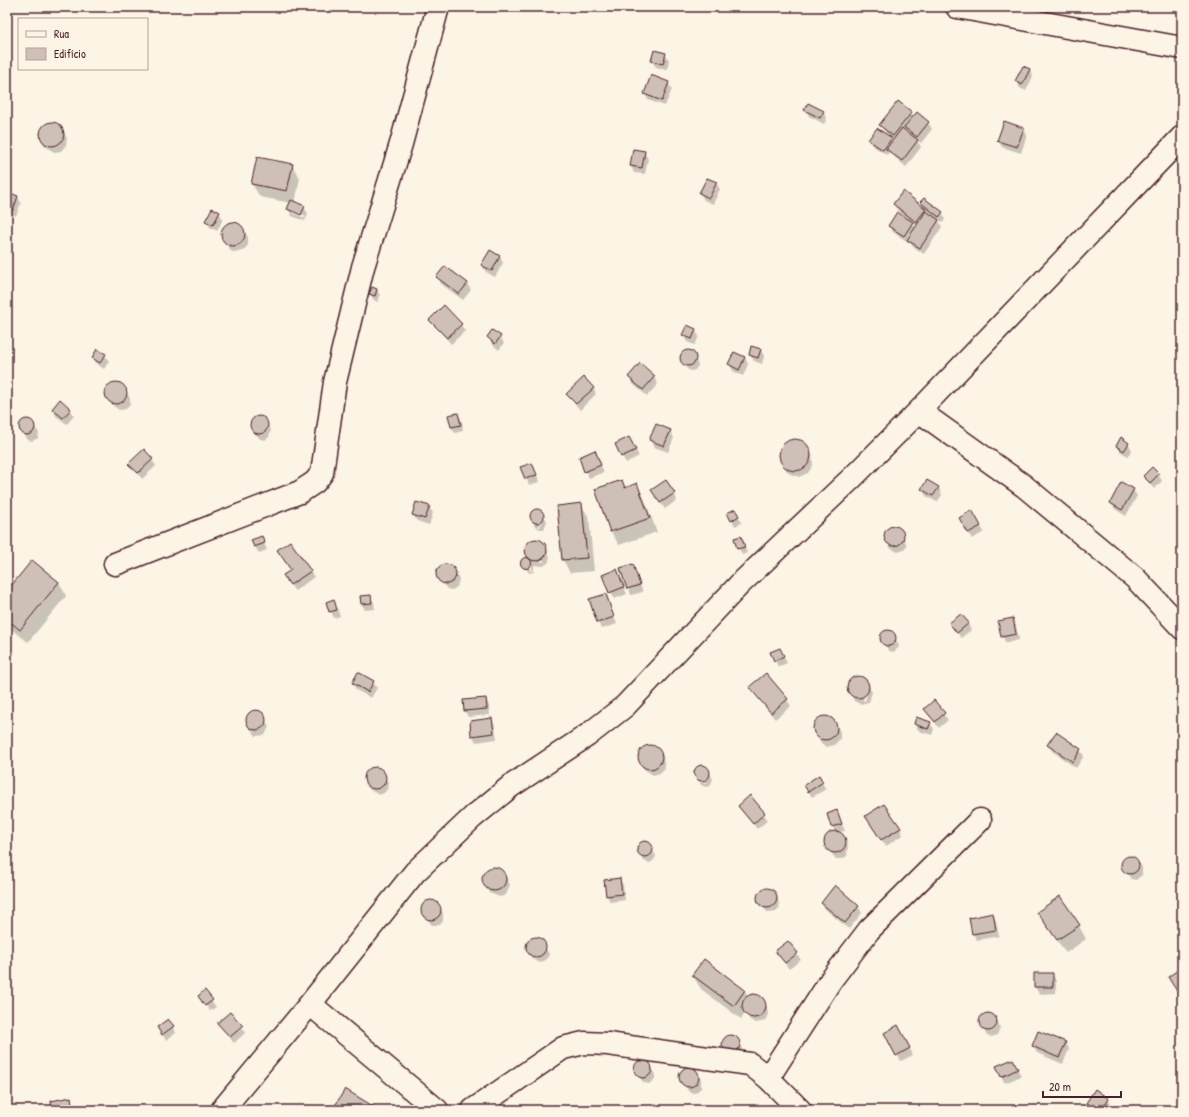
<svg xmlns="http://www.w3.org/2000/svg" width="1189" height="1117" font-family="'Patrick Hand',sans-serif">
<style>
.shadow{fill:#0003;fill-rule:evenodd}
.building{fill:#cfc0b7;stroke:#4a1f2b}
.lines{fill:none;stroke-linecap:round;stroke-linejoin:round}
.street-casing{stroke:#4a1f2b;stroke-width:25}
.street{stroke:#fcf5e5;stroke-width:22}
</style>
<rect width="100%" height="100%" fill="#fcf5e5"/>
<filter id="ink" filterUnits="userSpaceOnUse"><feTurbulence type="fractalNoise" baseFrequency=".025" numOctaves="2"/><feDisplacementMap in="SourceGraphic" scale="8" xChannelSelector="R" yChannelSelector="G"/><feConvolveMatrix kernelMatrix="1 2 1 2 8 2 1 2 1" color-interpolation-filters="sRGB"/></filter>
<g filter="url(#ink)">
<!-- shadow -->
<path class="shadow" d="M471,7H486V8Z
M665,54L669,60L667,70L656,67L652,61Z
M1023,67L1030,70L1033,76L1026,91L1020,88L1016,81Z
M668,82L672,89L665,106L648,100L645,94Z
M898,102L911,113L914,117L928,123L932,129L921,143L916,139L921,147L906,167L889,152L887,155L873,146L870,140L887,136L888,135L880,125ZM907,130L911,136L905,132ZM889,136L895,140L893,142Z
M806,110L823,112L827,118L824,124L809,116Z
M47,123L58,124L67,138L66,145L61,151L54,152L45,146L41,139L42,128Z
M1023,128L1027,135L1021,153L1002,147L998,141Z
M633,151L644,152L648,159L645,174L634,173L631,166Z
M292,165L300,178L295,203L304,207L308,214L305,221L292,216L288,209L291,203L260,197L252,184ZM292,210L306,216L305,218L292,213Z
M716,183L720,189L713,204L704,200L700,193Z
M7,193L18,197L21,203L16,216L7,213Z
M921,202L942,213L945,219L943,223L938,219L942,227L924,254L912,246L909,240L908,242L893,232L889,226L908,218L898,211L894,204L925,209ZM911,221L918,226L916,229Z
M219,213L223,219L217,231L210,227L206,221Z
M231,223L238,224L248,237V245L243,251L232,252L223,240L221,233L228,224Z
M500,256L503,263L495,277L486,272L482,265Z
M438,277L467,284L471,290L463,300L441,284Z
M377,289L380,296L378,302L374,300L370,294Z
M430,320L461,325L465,331L451,344Z
M695,330L699,336L695,345L687,342L683,335Z
M488,337H500L504,343L499,350L492,344Z
M761,350L764,356L762,364L754,361L750,355Z
M688,351L692,353L696,360L698,366L695,370L691,371L687,369L681,358L684,352Z
M735,353L745,358L748,364L743,376L733,371L729,364Z
M105,355L109,361L104,369L97,364L93,358Z
M640,365L654,377L658,384L647,396L633,384L629,377Z
M113,384H120L130,398V404L126,409L119,410L111,404L108,398L107,391Z
M593,388L596,394L580,410L567,394Z
M53,409H70L74,416L67,424L56,416Z
M458,414L462,421L463,431L455,433L451,427Z
M257,418H262L271,430L269,437L265,440L260,439L252,429V421Z
M26,420L30,421L39,433L38,438L32,441L28,440L21,429V425Z
M670,431L674,438L668,452L654,447L650,440Z
M629,438L639,456L626,463L616,445Z
M792,441L805,444L812,455L813,465L808,473L799,477L790,474L787,471L780,455L783,446Z
M1128,443L1132,450L1128,456L1121,452L1117,446Z
M595,452L604,472L589,478L580,458Z
M152,460L156,466L142,479L130,464Z
M532,464L540,482L529,485L522,468Z
M1158,474L1162,481L1154,489L1144,476Z
M622,481L626,488L637,484L644,498L657,532L619,545L611,532L597,490Z
M927,481L939,488L942,495L937,502L926,496L922,489Z
M1133,490L1137,496L1126,516L1115,509L1111,503Z
M674,493L677,500L665,509L656,497Z
M581,504L589,518L594,571L570,573L563,560L558,507Z
M429,507L433,513L429,525L417,521L413,515Z
M735,510L742,523L735,526L732,520Z
M535,511H541L544,516H542L538,527H540L544,516L547,521L544,529H540L535,526L531,519L532,513Z
M972,511L984,532L972,539L960,518Z
M896,527L901,530L907,546L904,550L898,552L890,548L885,535L890,528Z
M261,537L267,550L259,553L255,547Z
M740,537L747,553L742,555L735,539Z
M535,541L544,543L550,557L548,563L543,566L534,565V572L529,573L522,562L525,559L544,562V560L530,558L527,549L529,543ZM530,564H532V571H530Z
M33,561L59,582L66,596L28,642L7,626V592Z
M443,566L452,567L459,579L457,587L452,590L447,589L439,578L438,573Z
M633,566L643,592L631,595L622,569Z
M617,570L627,594L614,599L603,575Z
M310,571L314,577L295,591L288,582Z
M606,595L617,624L601,629L598,622Z
M370,596L374,603L375,609L365,610L362,604Z
M333,600L340,616L334,618L327,603Z
M1012,619L1016,626L1019,640L1006,643L1002,636Z
M950,623L968,624L971,630L961,638Z
M885,632H889L898,643L899,647L894,652L889,651L881,640Z
M783,655L787,663L778,667L775,660Z
M858,677L865,679L868,685L863,700L865,701L869,687L872,692L869,702L860,704L854,701L848,685L851,679Z
M373,682L377,688L371,698L356,690L353,683Z
M750,687L787,700L791,706L775,719Z
M486,699L489,706L490,715L468,717L465,711Z
M934,702L948,720L939,728L925,709Z
M258,711L263,715L269,727L265,735L256,736L248,725V716L252,712Z
M827,717L836,725L840,732V739L834,745L827,747L821,744L813,727L820,718Z
M492,719L495,726L497,739L476,742L472,735Z
M930,723L934,729L932,735L919,731L915,724Z
M1049,745L1080,750L1084,756L1076,768L1052,751Z
M653,746L659,750L663,757L665,768L660,773L653,775L644,769L640,762L639,755L643,748Z
M703,766L707,768L713,779L710,786L706,787L701,785L699,781L706,784L707,782L697,778L694,772L697,768Z
M377,769L388,782V788L384,793L379,795L370,790L365,777L368,771Z
M818,777L826,789L812,797L805,785Z
M750,797L768,820L757,829L739,806Z
M837,812L845,831L839,832L848,845L847,856L842,859H836L825,845V839L833,832H835L828,814Z
M870,823L900,828L903,835L886,846Z
M646,843L650,845L656,856L654,860L650,863L644,861L638,850L640,844Z
M1133,856L1142,867V875L1136,880L1131,879L1122,865L1123,860L1128,857Z
M497,868L503,871L510,885L506,895L500,897L489,893L483,878L486,871Z
M619,879L623,885L625,900L610,902L607,895Z
M769,889L774,892L778,899L780,908L776,912L768,913L760,903L758,898L760,892Z
M429,902H435L443,913V921L440,925H432L423,914L422,908Z
M822,903L858,906L862,913L849,929L825,909Z
M993,914L996,921L999,936L977,940L973,934L971,919Z
M1046,925L1079,926L1086,939L1066,953Z
M538,938L542,942L549,954L547,959L540,963L532,959L527,946L530,941Z
M788,942L801,960L789,969L780,957Z
M704,961L745,991L748,997L758,996L763,1000L767,1007L768,1014L765,1021L756,1023L750,1020L746,1012L741,1019L701,989L693,976Z
M1035,974H1052L1056,981V993L1039,994L1035,987Z
M205,992L216,1007L210,1011L203,1002Z
M986,1013L994,1015L998,1022L1000,1028L997,1035L992,1037L987,1036L983,1029L979,1021L981,1016Z
M218,1023L242,1027L245,1033L234,1043Z
M173,1027L176,1033L166,1040L162,1034Z
M1039,1032L1066,1043L1069,1049L1063,1064L1037,1053L1033,1046Z
M885,1033H902L913,1055L901,1061Z
M726,1038H734L742,1048V1054L724,1050L722,1045Z
M640,1062H647L655,1073V1079L649,1084L644,1083L636,1073V1065Z
M1016,1066L1021,1076L1005,1083L1001,1076Z
M687,1068L693,1069L701,1079V1088L695,1093L689,1092L680,1078L682,1072Z
M345,1091L376,1109L377,1110H334Z
M1096,1091L1109,1100L1112,1106L1110,1110L1091,1109L1087,1103Z
M71,1098L75,1110H53Z"/>
<!-- building -->
<path class="building" d="M654,50L666,53L663,64L651,61Z
M1023,66L1030,69L1022,85L1015,81Z
M651,75L669,82L662,101L644,94Z
M898,101L912,112L893,136L879,125Z
M808,103L824,111L820,118L804,110Z
M917,112L929,122L917,137L904,127Z
M1004,121L1024,128L1017,147L997,141Z
M40 134a12 12 0 1 1 24 0a12 12 0 1 1-24 0Z
M877,128L892,138L883,150L868,140Z
M902,128L918,140L902,161L886,149Z
M633,149L645,151L642,168L630,166Z
M257,157L293,164L287,191L251,184Z
M707,178L717,182L709,198L699,193Z
M903,191L926,209L916,222L893,204Z
M7,192L18,196L13,210L7,208Z
M924,198L943,212L939,217L920,202Z
M291,200L305,206L301,215L287,209Z
M212,208L220,212L213,225L205,221Z
M926,211L939,220L920,248L907,240Z
M897,212L913,222L904,236L888,226Z
M221 234a12 12 0 1 1 24 0a12 12 0 1 1-24 0Z
M490,250L500,256L492,271L481,265Z
M445,266L468,283L459,294L436,277Z
M372,287L377,289L375,296L369,294Z
M444,305L462,324L447,338L429,320Z
M687,325L696,329L692,339L682,335Z
M492,330L501,336L495,344L487,337Z
M751,346L761,349L758,358L749,355Z
M97,349L106,354L100,363L92,358Z
M680 358a8 8 0 1 1 16 0a8 8 0 1 1-16 0Z
M734,352L745,357L739,370L728,364Z
M640,363L655,376L643,390L628,377Z
M584,377L594,388L576,404L566,394Z
M105 393a11 11 0 1 1 22 0a11 11 0 1 1-22 0Z
M60,399L71,409L63,418L52,409Z
M458,413L461,425L451,427L448,415Z
M250 425a9 9 0 1 1 18 0a9 9 0 1 1-18 0Z
M19 427a8 8 0 1 1 16 0a8 8 0 1 1-16 0Z
M656,424L671,430L664,446L649,440Z
M629,437L636,450L621,457L615,444Z
M1121,437L1129,443L1124,451L1116,446Z
M779 455a16 16 0 1 1 32 0a16 16 0 1 1-32 0Z
M144,449L153,459L138,473L128,464Z
M595,450L601,465L584,472L579,457Z
M532,463L537,475L525,479L520,467Z
M1152,467L1159,474L1150,483L1143,476Z
M622,480L625,488L637,483L650,518L610,532L595,489Z
M666,480L675,493L660,503L651,490Z
M927,480L939,487L933,496L921,489Z
M1121,482L1134,489L1122,510L1110,503Z
M416,502L430,506L425,519L412,515Z
M582,503L587,558L562,560L557,506Z
M530 516a7 7 0 1 1 14 0a7 7 0 1 1-14 0Z
M735,509L739,516L731,521L727,513Z
M972,510L981,526L968,533L959,518Z
M884 536a10 10 0 1 1 20 0a10 10 0 1 1-20 0Z
M262,536L265,543L254,547L251,540Z
M741,536L745,547L737,549L734,538Z
M525 550a11 11 0 1 1 22 0a11 11 0 1 1-22 0Z
M290,541L311,571L290,585L283,575L291,570L277,550Z
M520.5 563a5.5 5.5 0 1 1 11 0a5.5 5.5 0 1 1-11 0Z
M32,560L59,582L20,630L7,619V591Z
M633,564L640,585L627,589L620,568Z
M436 574a10 10 0 1 1 20 0a10 10 0 1 1-20 0Z
M617,569L624,587L609,593L602,575Z
M606,594L614,617L597,623L589,599Z
M371,595L372,603L361,604L360,596Z
M334,599L337,610L329,612L326,602Z
M961,614L969,623L957,633L949,623Z
M1013,618L1016,634L1001,637L998,621Z
M880 638a8 8 0 1 1 16 0a8 8 0 1 1-16 0Z
M780,648L784,656L774,661L770,652Z
M358,672L374,681L368,692L352,683Z
M766,673L788,699L771,713L749,687Z
M847 687a11 11 0 1 1 22 0a11 11 0 1 1-22 0Z
M486,698L487,709L464,711L463,700Z
M934,700L945,713L935,722L924,709Z
M246 720a10 10 0 1 1 20 0a10 10 0 1 1-20 0Z
M813 728a12 12 0 1 1 24 0a12 12 0 1 1-24 0Z
M916,717L931,722L928,729L914,724Z
M492,718L494,733L471,736L470,721Z
M1056,732L1081,749L1073,762L1047,745Z
M638 757a12 12 0 1 1 24 0a12 12 0 1 1-24 0Z
M694 773a8 8 0 1 1 16 0a8 8 0 1 1-16 0Z
M364 778a11 11 0 1 1 22 0a11 11 0 1 1-22 0Z
M819,775L823,782L808,792L804,785Z
M750,795L765,813L753,824L738,806Z
M884,804L901,828L881,840L865,816Z
M837,810L842,824L831,827L827,814Z
M824 842a11 11 0 1 1 22 0a11 11 0 1 1-22 0Z
M637 849a8 8 0 1 1 16 0a8 8 0 1 1-16 0Z
M1121 865a9 9 0 1 1 18 0a9 9 0 1 1-18 0Z
M482 879a12 12 0 1 1 24 0a12 12 0 1 1-24 0Z
M620,878L622,894L606,896L604,880Z
M835,885L859,906L845,923L821,903Z
M757 898a10 10 0 1 1 20 0a10 10 0 1 1-20 0Z
M1060,896L1080,925L1057,940L1037,912Z
M421 910a10 10 0 1 1 20 0a10 10 0 1 1-20 0Z
M993,913L996,930L972,934L969,918Z
M526 947a10 10 0 1 1 20 0a10 10 0 1 1-20 0Z
M788,941L798,953L785,963L775,951Z
M704,959L745,990L734,1006L692,975Z
M1182,967V999L1168,977Z
M1034,973H1053V987H1034Z
M205,990L213,1000L205,1006L198,996Z
M742 1006a12 12 0 1 1 24 0a12 12 0 1 1-24 0Z
M230,1012L243,1026L230,1037L217,1023Z
M979 1022a9 9 0 1 1 18 0a9 9 0 1 1-18 0Z
M168,1019L174,1026L162,1035L157,1027Z
M898,1025L910,1048L896,1056L884,1033Z
M1038,1031L1066,1042L1059,1058L1032,1046Z
M722 1044a9 9 0 1 1 18 0a9 9 0 1 1-18 0Z
M1013,1059L1018,1069L1001,1077L996,1066Z
M634 1069a9 9 0 1 1 18 0a9 9 0 1 1-18 0Z
M679 1077a10 10 0 1 1 20 0a10 10 0 1 1-20 0Z
M345,1089L376,1108L375,1110L333,1109Z
M1095,1089L1109,1099L1102,1110H1096L1086,1103Z
M71,1097L73,1110H52L51,1101Z"/>
<g class="lines">
<defs>
<path id="street" d="M957,7L1182,48
M919,411L1024,486L1135,578L1182,628
M115,564L300,492L315,482L322,473L335,382L363,267L401,144L438,7
M310,1004L437,1110
M768,1078L831,980L869,930L980,820
M222,1110L310,1004L415,872L473,817L511,786L588,735L625,706L740,584L853,477L919,411L1182,137
M473,1110L563,1048L584,1043L608,1044L750,1064L768,1078L800,1110"/>
</defs>
<!-- street casing -->
<use href="#street" class="street-casing"/>
<!-- street -->
<use href="#street" class="street"/>
</g>
</g>
<!-- margin -->
<rect width="1189" height="1117" fill="none" stroke="#fcf5e5" stroke-width="24"/>
<rect x="12" y="12" width="1165" height="1093" fill="none" stroke="#4a1f2b" stroke-width="1.5" filter="url(#ink)"/>
<!-- legend -->
<rect x="18" y="18" width="130" height="52" fill="#fcf5e5" stroke="#b59f9b"/>
<rect x="26" y="31" width="20" height="6" fill="#fcf5e5" stroke="#b59f9b"/>
<text x="54" y="38" font-size="12" fill="#4a1f2b">Rua</text>
<rect x="26" y="48" width="20" height="12" fill="#cfc0b7" stroke="#b59f9b"/>
<text x="54" y="58" font-size="12" fill="#4a1f2b">Edifício</text>
<!-- scale -->
<path d="M1043 1091v6h78v-6" fill="none" stroke="#4a1f2b" stroke-width="2"/>
<text x="1049" y="1091" font-size="12" fill="#4a1f2b" stroke="#fcf5e5" stroke-width="3" paint-order="stroke">20 m</text>
</svg>
